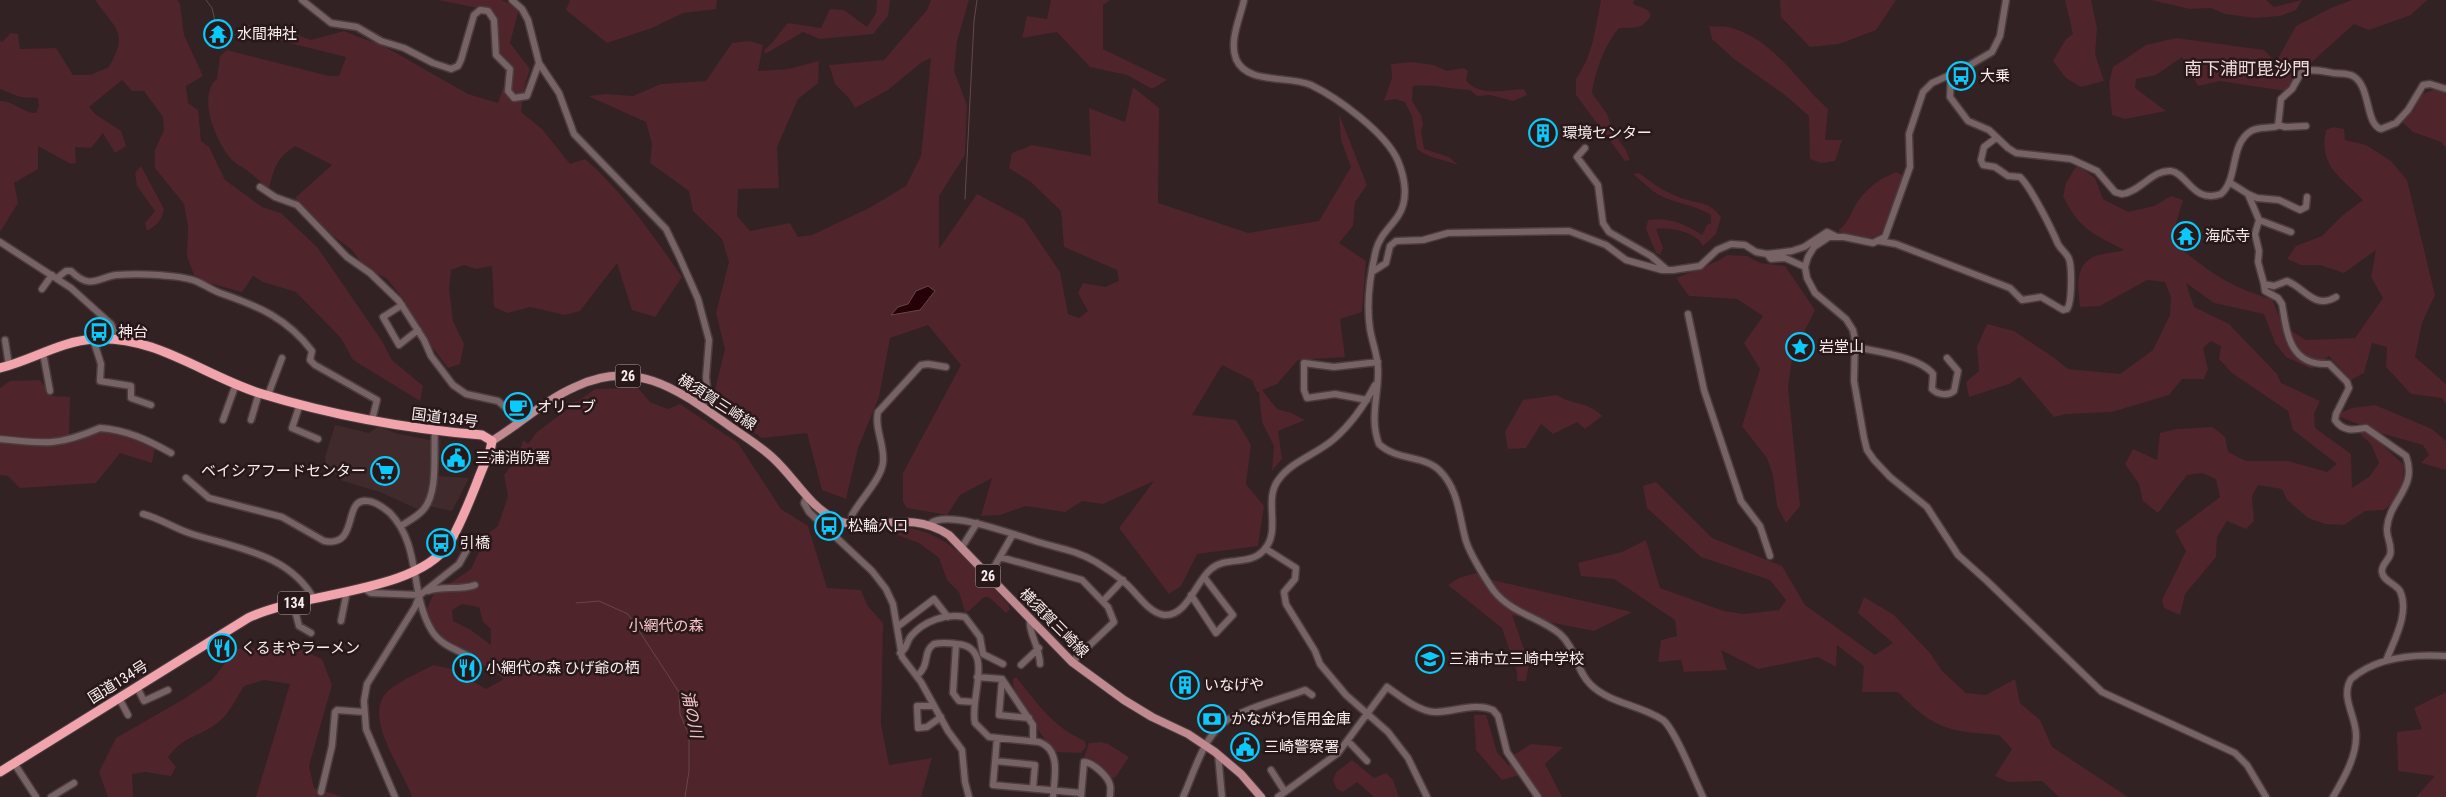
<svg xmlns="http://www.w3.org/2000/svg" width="2446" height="797" font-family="'Roboto Condensed','Noto Sans JP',sans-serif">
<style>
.built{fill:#412a2c}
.green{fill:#4f242a;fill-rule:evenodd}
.water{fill:#250006;stroke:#64474c}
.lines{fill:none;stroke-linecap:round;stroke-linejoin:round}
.stream{stroke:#64474c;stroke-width:1}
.minor-casing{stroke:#4b3d3e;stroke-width:9}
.major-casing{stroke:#4b3d3e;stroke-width:10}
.highway-casing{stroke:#4b3d3e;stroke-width:11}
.minor{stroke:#776365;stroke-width:6}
.major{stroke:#c08a90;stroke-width:8}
.highway{stroke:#f1a4ac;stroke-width:9}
.labels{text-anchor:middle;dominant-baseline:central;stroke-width:5;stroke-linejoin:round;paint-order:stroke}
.shield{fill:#28181a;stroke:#baadae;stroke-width:1}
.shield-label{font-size:14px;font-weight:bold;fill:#f8edee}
.poi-label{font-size:15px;fill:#f8edee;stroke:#28181a;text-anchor:start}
.street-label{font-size:15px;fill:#f8edee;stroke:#28181a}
.park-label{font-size:15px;fill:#f7c4c8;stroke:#28181a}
.water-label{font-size:16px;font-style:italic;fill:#f5c1c5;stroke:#28181a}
.quarter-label{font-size:18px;fill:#f1dadc;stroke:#28181a}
</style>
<rect width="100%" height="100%" fill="#322223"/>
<!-- built -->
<path class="built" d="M335,425L369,433L379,426L395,433L429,440L438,441L441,439L438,476L469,478L452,511L424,505L417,509L380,492L343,481L326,466L325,457Z"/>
<!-- green -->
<path class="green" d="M95,0H177L180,4L184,35L203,76L186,86L188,103L198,110L201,141L209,147L225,180L262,207L281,213L318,248L382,341L392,360L423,386L420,401L353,360L341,338L296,292L263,282L253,276L242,292L206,282L194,275L187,256L188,227L184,204L155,168V150L164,130L163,117L144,91H132L122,80L89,107L95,114L121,131L126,146L115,153L103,133L91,148L75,147L76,163L71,164L38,146V169L14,183L18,203L0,232V101C13,100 22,113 36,113L39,106L38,98L20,97L0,89V41L2,42L11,33L18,34L20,49L56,48L73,75H90L109,67C129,32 116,30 95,0Z
M438,0H502L519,9L510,43L530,69L525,84L521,112L542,129L570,164L585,159C624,193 653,235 682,277L655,317L632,310L617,263L580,311L565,315L530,307L508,313L494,307L492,266L476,269L464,265L451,270L449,289L453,321L464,344L460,364L448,368L421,332L405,301L386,278L365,268L352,250L328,232L295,198L332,165L295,146C276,159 274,168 269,189C261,183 254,175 245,169C241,166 236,164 232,160C217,144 196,96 217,79L220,56L227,50L329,76H339L346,57L245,32L243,24L257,26L265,33L277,27L311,40L344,31L356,36L382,45L468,94L498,103L504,86L505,69L495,58L491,22L483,9Z
M570,0H717L716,9L683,13L652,28L607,43L566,10Z
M877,0H890L888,16L873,34L820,39L803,32L765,54L764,50C776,41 778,33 788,23L821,28L830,9L844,10L867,27L876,13Z
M931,0H969L957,41L954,71L967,105L965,155L939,196V249L977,194L1024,219L1060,272L1068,314L1079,318L1088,311L1078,293L1083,283L1105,287L1119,281L1117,270L1064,247L1061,211L1031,182L1009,168L1012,153L1032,145L1091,156L1089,108L1125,122L1133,87L1159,108L1158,203L1248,233L1319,221L1351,167L1341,140L1339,114L1367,185L1355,202L1353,226L1339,243L1366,261L1362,312L1340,319L1345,357L1298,360L1277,384L1262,390L1277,409L1291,413L1305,420L1278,431L1282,459L1272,471L1274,446L1262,422L1259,392H1257L1252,380L1222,365L1192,415L1236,420L1251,445L1246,484L1264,506L1258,546L1197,554L1181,586L1169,594L1119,528L1154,481L1103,504L1082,501L1065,512L1026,506L1000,515L981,516L992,478L960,495L947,515L907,508L903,502V473L961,365L928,325L890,338L879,397L858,448L846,499L822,490L807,433L762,438L712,402L725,349L716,313L729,262L722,239L693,211L689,191L650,163L652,144L646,122L588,96L606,94L633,96L661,84L706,81L732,43L750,41L763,45L758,71L788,69L819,61L818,83L798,99L777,147L779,188L738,189L737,216L750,231L790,223L798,237L812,235L871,207L906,186L921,156L931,58L922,62L888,90L855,108L849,98L835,84L829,65L884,60L927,10Z
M1051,0H1110L1103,5V49L1167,80L1152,89L1127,75L1090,67L1057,32L1022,38L1027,16L1047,19Z
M1601,0H1634L1633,4L1648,10L1651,16C1640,31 1635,27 1619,28C1605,44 1595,72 1592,93L1607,114L1613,132L1626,150L1630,160L1625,161L1576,95V79L1586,62L1593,41Z
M1780,0H1896L1876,30L1839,44L1810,47L1781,17Z
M2065,0H2091L2097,28L2095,54L2104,81L2081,87L2066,78L2053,61L2066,39L2073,34Z
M2151,0H2266L2274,7L2302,0L2296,10L2280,16L2255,18L2225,14L2211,8L2190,9Z
M2352,0H2427L2411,15L2369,30L2354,24L2313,61L2285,91L2220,81L2198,86L2182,57L2156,75L2136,79L2135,88L2166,111L2125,119L2112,115L2109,83L2113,67L2146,45L2176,38L2264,50L2276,62L2296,26L2331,8Z
M1709,26C1715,27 1722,26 1728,27C1773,38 1796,80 1828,109L1825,140H1842L1835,161L1821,163L1810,159L1809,116L1785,95L1734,59L1712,39Z
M1412,62L1433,65L1447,71L1464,68L1468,71L1466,80C1478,97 1505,90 1524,89L1527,95L1513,101L1490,95L1477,96L1470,90C1450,89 1433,84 1413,86L1412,101L1421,115L1423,124L1421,131L1424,149L1449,157L1458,165C1445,160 1428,158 1417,149L1412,116L1405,102L1395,99L1384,101L1392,78L1391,64Z
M2446,85V148L2441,142L2413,132L2401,121L2413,111L2422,94Z
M2333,127L2344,129L2345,140L2366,145L2391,161L2407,180L2435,295L2422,323L2415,357L2446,384V404L2442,398L2411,394L2386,367L2387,347L2372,343L2364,373L2351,380L2329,356L2312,369L2286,357L2275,343L2264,314L2214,303L2186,283L2194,307L2229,324L2277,374L2281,383L2320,401L2314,414L2315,428L2351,454L2352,488L2370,476L2379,463L2371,444L2361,435L2358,424L2335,415L2352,408L2375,405L2432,429L2446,441V470L2421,463L2429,455L2423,445L2377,432L2373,436L2404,465L2402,495L2384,510L2365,511L2344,525L2325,524L2308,518L2287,500L2282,489L2258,485L2252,496L2254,521L2246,529L2227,521L2217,537L2216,557L2185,594L2180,615L2164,608L2162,600L2186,551L2175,531L2220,497L2216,479L2202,473L2187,475L2158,513L2143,501L2139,484L2125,464L2133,449L2157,460L2160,433L2177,429L2213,427L2225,437L2228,452L2246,461H2288L2327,472L2337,464L2293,430L2288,411L2232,373L2219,359L2221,346L2211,341L2203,348L2208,369L2204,379H2182L2169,395L2112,412L2066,414L2054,417L2020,377L2009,384L1969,397L1966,382L1979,371L1977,347L1987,324L2014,331L2053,357L2068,369L2120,374L2153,350L2170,315L2171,297L2165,282L2147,280L2100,306L2080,307C2078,289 2074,267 2093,257C2101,253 2114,253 2124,250C2092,233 2080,230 2063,196L2066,183L2077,165L2095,178L2103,199L2128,212L2154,206L2171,196L2183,200L2171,240C2203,268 2230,288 2272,299L2283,326L2306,340L2355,338L2383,298L2371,277L2376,250L2344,273L2320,265H2301L2287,259L2296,246L2322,236L2343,215L2363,200C2341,177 2318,166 2326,130Z
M141,166L164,209C162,220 156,226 147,231L145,223L155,211L137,186L135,173Z
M1896,172L1907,178L1890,222L1878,237L1858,239L1838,231C1850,221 1850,214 1858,201C1868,187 1881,178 1896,172Z
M1639,173C1653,184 1666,193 1684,199C1700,204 1709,201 1721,217L1716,234L1703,246C1696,232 1670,227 1656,229L1663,248L1660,255L1656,253L1646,229L1648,220C1668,217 1686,224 1702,235L1707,225L1711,223V215C1696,205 1678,204 1661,196C1651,191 1642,181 1633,174Z
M1727,255L1747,256L1760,263L1785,266L1815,310L1803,334L1789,336L1792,359L1788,387L1800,506L1786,523L1777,506L1773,475L1767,458L1742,426L1760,369L1744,343L1763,316L1737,299L1689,296L1676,278L1718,261Z
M40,380L52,396L70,397L69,436L113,430L156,442L152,463L120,453L96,483L20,488L8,476L0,475V388L10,381Z
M638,388L650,402L668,409L680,404L738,443L781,509L808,526L827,588L861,590L867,605L883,623L881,724L889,765L932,758L921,797H412C403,769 360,715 389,690C401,680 419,673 433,665L452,669L486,689L504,679L444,639L425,614L433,595L471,569L487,534L498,526L508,496L504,475L519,456L523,440L528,444L537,432L569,408L566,403L578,401L595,389ZM462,604L479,607L483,622L491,629V645L471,630L453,621L452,610Z
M1557,395C1572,405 1590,402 1602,416L1585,429L1577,422L1553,434L1541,424L1526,448L1508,449L1505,432L1523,400Z
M1656,482L1712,538L1782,566L1805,605L1875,655L1893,643L1858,613L1864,597L1894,615L1930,653L1942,671L1966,693L1986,695L2015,679L2020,703L2040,720L2052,747L2128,797H2059L2042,781L2008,782L1995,776L2012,749L1999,735C1948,731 1935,730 1898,692H1862L1864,666L1837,645L1836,667L1818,657L1758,669L1721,650L1727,670L1684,672L1681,660L1658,662L1661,640L1677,636L1675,620L1614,579L1581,576L1578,563L1622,552L1646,540L1660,588L1724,611L1744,614L1779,610L1786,600L1770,580L1701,557L1647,508L1643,486Z
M901,527C952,532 975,569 1008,604L1010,609L1006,613L989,597H984L969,611L965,612L959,592L947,580L939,558L919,543L889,532L888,528Z
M1479,572L1488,579L1632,612L1594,631L1512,615L1529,663L1526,681H1517V672L1502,628L1448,585L1459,578Z
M290,645L322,659L332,685L309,766L314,788L343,797H256L290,684L264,680L244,686C236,699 228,716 216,724C197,738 185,735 168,757L176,767L171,776L145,772L132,774L133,797H108L99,772L116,738L184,699L212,680L236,649Z
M1016,677C1038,704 1053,727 1085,741L1086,747L1081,753L1056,752C1044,740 1010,694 1013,679Z
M2446,692V797H2416L2435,776L2398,771L2397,732L2422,729L2414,708Z
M1474,715H1486L1497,752L1509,766L1512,756L1531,744L1563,747L1545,764L1562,797H1541L1526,773L1502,780L1476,750Z
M1101,742L1108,744L1129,757L1115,778H1112L1092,759L1084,758L1089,743Z
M1352,760L1374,778L1386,773L1393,780L1399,797H1374L1357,782L1343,792L1337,789L1333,781L1336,772Z"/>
<!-- water -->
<path class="water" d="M928,286L935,291L920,310L891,315L898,307L908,304L916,291Z"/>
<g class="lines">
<!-- stream -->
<path class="stream" d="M206,0L212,8L218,34
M965,199L974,21L977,0
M576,603L599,601L628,614L679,692L680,714L689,735V771L685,797"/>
<defs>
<path id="minor" d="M302,0L331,23L357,27L381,41L404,48L433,63L451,69L458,66L461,60L474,15L480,10L488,11L494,20L496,55L510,69L508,91L514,98L527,96L539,63
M512,0L522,9L528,20L539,63L559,93L574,134L666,229L679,256L698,299L709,340L706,377L708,396L703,407
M1244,0C1240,18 1229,41 1236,59C1247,85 1288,75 1311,85C1338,98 1386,133 1398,161C1405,178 1409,200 1398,216C1390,228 1380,235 1376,250C1370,275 1366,303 1370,329C1372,342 1378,356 1378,369C1379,395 1369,418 1379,444C1397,461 1425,455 1440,471C1459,490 1459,517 1466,541C1470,554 1486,580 1494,591C1511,613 1539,617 1560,634C1576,648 1576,671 1591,685C1611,704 1641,705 1663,720C1675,729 1695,781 1703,797
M2006,0L2000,36L1992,52L1963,69L1932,83L1923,92L1909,134L1910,167L1885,237L1873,243L1844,237H1829L1814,247L1808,257L1805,267L1807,278L1815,293L1846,319L1853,330L1855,340L1854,381L1864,438L1867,450L1874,460L1890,477L1927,507L1958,555L1987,581L2102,692L2235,753L2247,765L2266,797
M1951,74L1950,97L1968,121L1989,130L2008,148L2016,153L2071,159L2097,171L2115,192L2122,194C2140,192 2153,169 2171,171C2187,173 2193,204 2221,194C2239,178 2229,145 2251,131C2259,126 2269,129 2278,126L2281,99L2292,89L2302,71C2314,69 2322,71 2333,73C2340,74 2347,73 2353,76C2371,86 2365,124 2381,129L2396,123L2408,110L2423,85L2430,84L2446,89
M2278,125L2285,127L2306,126
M1585,148L1577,157L1598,185L1603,223L1609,232L1651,256L1666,269
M2229,182L2248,194L2259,220L2255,234L2259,251L2258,262L2264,284L2274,286L2287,281C2305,288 2314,310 2336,297
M260,187L275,197L297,205L347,257L370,273L399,301L424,340L431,356L453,385L466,394L498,401L512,413L517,425
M2248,194L2257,198L2279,200L2300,210L2306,207L2307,197
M2259,220L2291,232
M1879,241L1896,244L2010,288L2022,300L2041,297L2063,310L2067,309C2072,303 2072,267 2069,259C2067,253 2061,250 2058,244C2052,230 2031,187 2020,177L2008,176L1995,167L1983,165L1981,160L1984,147L1996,138
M0,242L71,288L111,324L118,340
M1767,254L1771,259L1785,258L1805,267
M1372,272L1386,263L1390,246L1396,241L1423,240L1448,233L1569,231L1606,245L1626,260L1662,270H1673L1700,266L1717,250L1731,244L1745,245L1756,252L1767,254L1792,251L1804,247L1827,232L1835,236
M57,278L66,271H71C90,290 97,278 116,275C129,274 145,274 158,275C168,276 179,276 189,279C200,281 209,289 220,293C258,306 287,318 312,351L310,360L315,365L377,400L372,420
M2264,284L2265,291L2278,298L2282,304C2287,333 2289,366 2329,364L2347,382L2349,388L2336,414L2335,420C2343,432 2354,430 2366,428L2406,456C2418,488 2389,500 2387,528C2386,537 2393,546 2390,555C2388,561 2381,565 2382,572C2383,581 2396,584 2400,591C2410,613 2394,640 2386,661
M42,289L52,275
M402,305L383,317L399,345L418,330
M1688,314L1704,390L1741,501L1760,526L1770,556
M93,339L101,364L100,381L131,386V398L151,405
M5,340L9,366
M1855,347C1875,351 1920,357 1933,374L1932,389C1938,395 1948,396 1954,391L1958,371L1947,358
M43,353L50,391
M268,395L282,358
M1367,400L1335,394L1307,398L1304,390V363L1334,367L1378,362
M300,404L292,428L318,439
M223,420L236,384
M251,420L259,393
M0,439C45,444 58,446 100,428C127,430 148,440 171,453
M186,478L209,498L282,517L324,541C360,548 342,498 367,501C375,501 384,508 390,513C422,546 409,594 432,631C441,645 455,649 469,656
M807,496L804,503L809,512L872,571L886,589L893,604L902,657L921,682L948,731L962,750L965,782L969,797
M143,514C159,518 174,528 189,533C234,548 289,553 314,599
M853,524L852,515C860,500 882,478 883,462C885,445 874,428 878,412L921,365L928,364L946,367
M930,524C946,509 1012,534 1032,540C1055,548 1074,549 1096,562C1105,568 1115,574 1124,582C1136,591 1148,613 1164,615C1187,617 1196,581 1211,569C1226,556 1249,566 1263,551C1283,531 1262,500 1279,479C1292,461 1317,454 1334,439C1350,425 1365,404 1375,385
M401,526C408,521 417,517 423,510C439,493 433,452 435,431
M962,547L977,523
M1266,549L1296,568L1295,579L1284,592L1286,604L1315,651L1320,664L1346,695L1388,732L1408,758L1427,797
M1000,557L1082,580L1108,607L1114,622L1072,662
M989,576L1013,534
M362,587L371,593L420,595
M428,591C443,585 459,591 475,585
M1191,595L1216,633L1233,615L1204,577
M1103,601L1123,580
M293,603L299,626L311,633
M341,621L347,591
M1030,621C1028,632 1040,647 1040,664
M897,627L934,599L948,617
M956,644L953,693L959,701L975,702
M900,653C908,648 906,642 911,636C924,621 946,613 965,617L980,637L983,654L1003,664
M1021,665L1039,648
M917,676C931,664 922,652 934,644C942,642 950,643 957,644C996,647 969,698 975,723L989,737L1039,742C1062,750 1054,779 1053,797
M977,677L1002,679L1033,725V741
M1002,679L999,715L1029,718
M137,687L144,701L168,690
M119,698L128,715
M934,706H917L918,728L927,727L941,717
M997,738L993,785L1081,793
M1348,741L1367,761
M1218,754L1222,797
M995,761L1035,765L1033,788
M14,763L36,797
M1271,770L1285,792
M321,792L332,746L335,712L337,710L364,712
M51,797L74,783
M395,797L366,729L364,701L367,684L415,607L420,595L459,564L468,548
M1081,797L1084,762C1092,762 1108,776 1110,785C1111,788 1110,793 1110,797
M1183,797C1194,773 1202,741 1223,723C1239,710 1284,698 1305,690L1312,695
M1278,797L1338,753L1387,687C1400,696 1419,712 1435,712C1454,712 1475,702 1493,710L1498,716L1507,752L1538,797
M2333,797C2343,780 2357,756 2356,735C2356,716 2340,697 2351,679C2376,657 2415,654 2446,656"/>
<path id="major" d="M492,441C520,424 545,400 575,387C634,358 677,389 724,422C740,434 758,444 773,458C794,477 809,506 835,519C870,537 904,506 949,535L1072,662L1124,700L1152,717L1188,734L1215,752L1241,774L1261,797"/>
<path id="highway" d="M0,368C32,360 61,341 94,339C155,335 203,375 259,393C331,415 407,429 482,435L492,441L490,451C477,479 464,521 448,545C415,593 302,592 248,618L0,772"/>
</defs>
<!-- minor casing -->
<use href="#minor" class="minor-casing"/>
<!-- major casing -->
<use href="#major" class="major-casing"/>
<!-- highway casing -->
<use href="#highway" class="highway-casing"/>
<!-- minor -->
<use href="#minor" class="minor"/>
<!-- major -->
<use href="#major" class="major"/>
<!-- highway -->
<use href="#highway" class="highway"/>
</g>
<!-- icons -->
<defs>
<symbol id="temple-ring" viewBox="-11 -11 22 22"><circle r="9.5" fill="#28181a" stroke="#09cafa" stroke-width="1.5"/><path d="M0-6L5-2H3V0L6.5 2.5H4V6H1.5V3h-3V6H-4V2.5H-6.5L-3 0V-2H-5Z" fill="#09cafa"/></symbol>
<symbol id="bus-ring" viewBox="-11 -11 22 22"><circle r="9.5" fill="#28181a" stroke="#09cafa" stroke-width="1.5"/><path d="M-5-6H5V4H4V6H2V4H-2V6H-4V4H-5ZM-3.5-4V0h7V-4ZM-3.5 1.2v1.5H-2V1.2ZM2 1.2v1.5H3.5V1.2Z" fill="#09cafa"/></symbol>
<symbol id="building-ring" viewBox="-11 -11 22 22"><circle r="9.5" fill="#28181a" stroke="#09cafa" stroke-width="1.5"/><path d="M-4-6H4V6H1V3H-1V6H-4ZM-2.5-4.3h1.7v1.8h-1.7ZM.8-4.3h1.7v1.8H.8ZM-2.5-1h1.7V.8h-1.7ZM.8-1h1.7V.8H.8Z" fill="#09cafa"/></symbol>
<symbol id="sight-ring" viewBox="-11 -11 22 22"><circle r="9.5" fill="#28181a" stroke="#09cafa" stroke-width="1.5"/><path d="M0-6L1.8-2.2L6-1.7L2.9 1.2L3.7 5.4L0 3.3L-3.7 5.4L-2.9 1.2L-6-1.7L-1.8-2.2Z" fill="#09cafa"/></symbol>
<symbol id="cafe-ring" viewBox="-11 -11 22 22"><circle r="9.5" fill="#28181a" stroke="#09cafa" stroke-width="1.5"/><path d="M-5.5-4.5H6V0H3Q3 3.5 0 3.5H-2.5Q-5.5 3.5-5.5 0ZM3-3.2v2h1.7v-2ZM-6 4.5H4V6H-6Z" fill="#09cafa"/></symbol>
<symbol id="civic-ring" viewBox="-11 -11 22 22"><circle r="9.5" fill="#28181a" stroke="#09cafa" stroke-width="1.5"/><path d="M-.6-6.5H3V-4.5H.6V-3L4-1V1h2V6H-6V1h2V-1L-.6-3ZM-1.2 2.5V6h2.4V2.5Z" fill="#09cafa"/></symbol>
<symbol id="supermarket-ring" viewBox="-11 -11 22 22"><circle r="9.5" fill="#28181a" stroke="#09cafa" stroke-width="1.5"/><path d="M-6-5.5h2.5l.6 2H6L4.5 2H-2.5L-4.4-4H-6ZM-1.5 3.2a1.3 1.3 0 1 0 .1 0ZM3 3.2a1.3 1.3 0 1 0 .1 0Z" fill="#09cafa"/></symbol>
<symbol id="restaurant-ring" viewBox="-11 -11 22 22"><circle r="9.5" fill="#28181a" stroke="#09cafa" stroke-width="1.5"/><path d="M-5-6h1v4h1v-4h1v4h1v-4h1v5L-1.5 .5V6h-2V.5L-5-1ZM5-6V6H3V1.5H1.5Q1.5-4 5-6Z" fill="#09cafa"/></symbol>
<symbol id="school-ring" viewBox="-11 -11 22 22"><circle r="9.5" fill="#28181a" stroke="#09cafa" stroke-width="1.5"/><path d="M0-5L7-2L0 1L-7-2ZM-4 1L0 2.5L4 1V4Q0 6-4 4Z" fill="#09cafa"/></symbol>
<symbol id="bank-ring" viewBox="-11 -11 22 22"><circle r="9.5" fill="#28181a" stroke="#09cafa" stroke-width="1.5"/><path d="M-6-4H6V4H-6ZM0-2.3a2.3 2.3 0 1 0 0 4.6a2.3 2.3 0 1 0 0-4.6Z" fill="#09cafa"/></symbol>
</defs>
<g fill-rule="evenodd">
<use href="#temple-ring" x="202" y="18" width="32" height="32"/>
<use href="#bus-ring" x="1945" y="60" width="32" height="32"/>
<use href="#building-ring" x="1527" y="117" width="32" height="32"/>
<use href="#temple-ring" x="2170" y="220" width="32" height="32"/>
<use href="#bus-ring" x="83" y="316" width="32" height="32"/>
<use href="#sight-ring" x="1784" y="331" width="32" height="32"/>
<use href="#cafe-ring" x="502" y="391" width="32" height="32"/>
<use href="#civic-ring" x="440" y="442" width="32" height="32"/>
<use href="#supermarket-ring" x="369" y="455" width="32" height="32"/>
<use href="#bus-ring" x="813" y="510" width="32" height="32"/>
<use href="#bus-ring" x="425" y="527" width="32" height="32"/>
<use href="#restaurant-ring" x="206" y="632" width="32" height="32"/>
<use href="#school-ring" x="1414" y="643" width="32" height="32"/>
<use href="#restaurant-ring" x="451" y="652" width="32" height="32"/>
<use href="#building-ring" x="1169" y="669" width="32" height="32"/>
<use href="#bank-ring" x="1196" y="703" width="32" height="32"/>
<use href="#civic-ring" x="1229" y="731" width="32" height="32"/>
</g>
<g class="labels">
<!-- shield labels -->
<g class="shield">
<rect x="615.5" y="364.5" width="25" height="23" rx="4"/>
<rect x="975.5" y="564.5" width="25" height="23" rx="4"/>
<rect x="278" y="591.5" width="32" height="23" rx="4"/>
</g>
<g class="shield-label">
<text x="628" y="376">26</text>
<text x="988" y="576">26</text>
<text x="294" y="603">134</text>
</g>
<!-- poi labels -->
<g class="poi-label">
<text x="237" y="34">水間神社</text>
<text x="1980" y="76">大乗</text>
<text x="1562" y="133">環境センター</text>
<text x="2205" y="236">海応寺</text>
<text x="118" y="332">神台</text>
<text x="1819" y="347">岩堂山</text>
<text x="537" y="407">オリーブ</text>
<text x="475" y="458">三浦消防署</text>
<text x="366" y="471" text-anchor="end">ベイシアフードセンター</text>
<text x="848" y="526">松輪入口</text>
<text x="460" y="543">引橋</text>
<text x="241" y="648">くるまやラーメン</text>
<text x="1449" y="659">三浦市立三崎中学校</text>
<text x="486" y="668">小網代の森 ひげ爺の栖</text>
<text x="1204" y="685">いなげや</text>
<text x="1231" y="719">かながわ信用金庫</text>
<text x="1264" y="747">三崎警察署</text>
</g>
<!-- street labels -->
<g class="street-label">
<text transform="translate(717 402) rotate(33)">横須賀三崎線</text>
<text transform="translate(445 418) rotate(7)">国道134号</text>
<text transform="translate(1054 623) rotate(45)">横須賀三崎線</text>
<text transform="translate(118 682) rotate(-32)">国道134号</text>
</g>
<!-- park labels -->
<g class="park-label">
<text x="666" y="626">小網代の森</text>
</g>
<!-- water labels -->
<g class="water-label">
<text transform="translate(692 714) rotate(78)">浦の川</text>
</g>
<!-- quarter labels -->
<g class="quarter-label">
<text x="2247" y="68">南下浦町毘沙門</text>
</g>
</g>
</svg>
